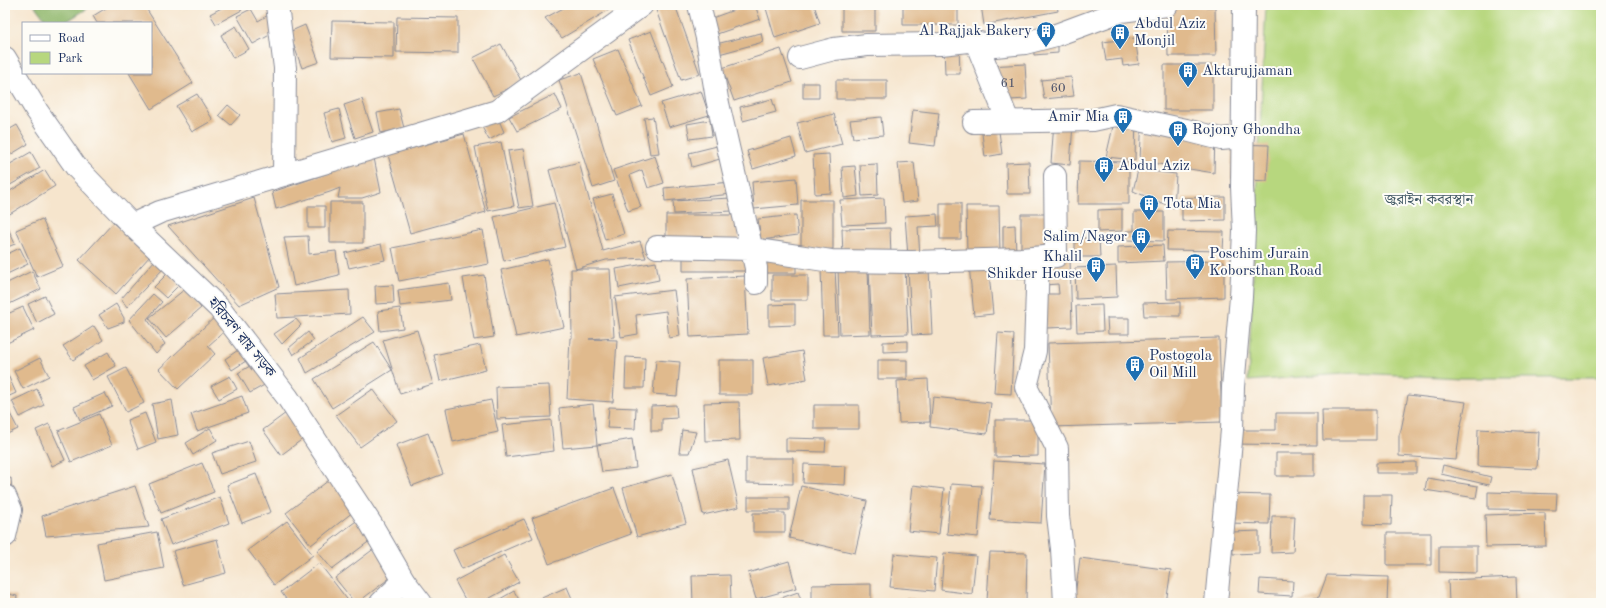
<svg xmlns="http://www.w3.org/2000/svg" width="1606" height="608" font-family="'Old Standard TT','Noto Serif Bengali',serif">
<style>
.green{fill:#b7d77e;stroke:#69836e}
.forest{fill:#91b86d;stroke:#567466}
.building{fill:#e0ba8d}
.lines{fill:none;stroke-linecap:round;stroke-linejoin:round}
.minor-casing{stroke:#888a96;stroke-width:24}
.major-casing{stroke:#888a96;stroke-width:24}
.minor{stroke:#fff;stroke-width:22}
.major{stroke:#fff;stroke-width:22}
.labels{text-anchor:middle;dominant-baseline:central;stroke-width:4;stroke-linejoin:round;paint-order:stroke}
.number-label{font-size:13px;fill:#4c526a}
.poi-label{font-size:15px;fill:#1b2f5e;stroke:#fdfcf7;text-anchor:start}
.park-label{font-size:15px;fill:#425966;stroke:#fdfcf7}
.street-label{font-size:15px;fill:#1b2f5e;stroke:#fdfcf7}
</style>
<rect width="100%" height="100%" fill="#fdfcf7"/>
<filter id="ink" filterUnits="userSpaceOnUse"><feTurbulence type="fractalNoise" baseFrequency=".025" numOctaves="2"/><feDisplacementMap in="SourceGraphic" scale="8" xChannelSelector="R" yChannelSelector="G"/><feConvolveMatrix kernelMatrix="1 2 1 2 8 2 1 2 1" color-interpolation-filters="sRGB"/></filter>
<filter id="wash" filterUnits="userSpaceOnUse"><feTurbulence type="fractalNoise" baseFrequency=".012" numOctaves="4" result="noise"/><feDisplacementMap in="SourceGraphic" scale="16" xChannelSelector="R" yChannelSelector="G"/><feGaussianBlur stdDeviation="0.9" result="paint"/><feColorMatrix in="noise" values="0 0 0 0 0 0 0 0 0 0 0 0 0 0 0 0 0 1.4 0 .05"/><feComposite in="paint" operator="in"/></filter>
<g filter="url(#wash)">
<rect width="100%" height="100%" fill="#f6e5cd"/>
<!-- green -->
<path class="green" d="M1266,5H1601V378H1461L1356,373L1248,381Z"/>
<!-- forest -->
<path class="forest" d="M34,5H93L64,23H48Z"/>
<g id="blocks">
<!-- building -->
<path class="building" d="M111,5H144L193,83L151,109L129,73H151V23H97L93,16Z
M227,5H240L242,10L216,24L210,14Z
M453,5H476V6L454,9Z
M569,5H617L562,38L545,18Z
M671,5H675L700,74L681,80L656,10Z
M748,5H755L760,19L717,34L712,18Z
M765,5H814L820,23L775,38Z
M981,5H1057L1058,11L984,25Z
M842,6H875V31H842Z
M903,6H958V25H903Z
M1167,7H1215L1216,56H1168Z
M251,9L258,21L270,14L279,30L253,44L237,16Z
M397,17L458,18V53L396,52Z
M332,21L394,22V58L331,57Z
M305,25L319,62L302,68L289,32Z
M236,26L249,49L233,58L221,35Z
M651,31L673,87L651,96L628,40Z
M761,33L763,42L719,54L716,44Z
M1135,38L1139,64L1123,66L1122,59L1106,61L1103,42Z
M1058,41V53L1034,55L1033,43Z
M501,44L522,82L493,96L473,58Z
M944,46H959L960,74H945Z
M618,49L642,106L617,116L593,59Z
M781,49L792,82L734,101L722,68Z
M1025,64L1027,99L992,101L989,66Z
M1164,65H1213V110H1164Z
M581,73L614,181L593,188L559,80Z
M1071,77L1074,96L1044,99L1041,80Z
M836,80H887V99H836Z
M803,83H819V98H803Z
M701,91L709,115L669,127L661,103Z
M197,94L213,120L192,132L176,106Z
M555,94L562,109L517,131L509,117Z
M362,99L373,132L355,138L344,105Z
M772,99L776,112L743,121L740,107Z
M228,105L240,115L231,125L219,115Z
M339,109L346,138L332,142L324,113Z
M399,109L404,128L381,133L377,113Z
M1117,109L1136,111L1135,160L1106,157Z
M913,110L939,113L935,146L909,143Z
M1142,113L1215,133L1214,173L1140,161Z
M834,114L842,144L805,153L797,123Z
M653,117L659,153L650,154L644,118Z
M881,117L883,135L853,138L850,120Z
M498,118L504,132L489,140L482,127Z
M710,120L712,136L690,139L687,124Z
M1054,122L1073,124L1070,165L1051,163Z
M998,124L1002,154L985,157L981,126Z
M17,125L28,144L10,155L5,147V132Z
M464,134L486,212L410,233L388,155Z
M791,138L796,156L753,169L747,151Z
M501,142L514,206L488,211L475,147Z
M1232,144L1269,145L1267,181L1231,179Z
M717,146L720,159L692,167L689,153Z
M523,149L533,206L519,208L508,151Z
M31,152L40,168L5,188V167Z
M829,154L831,193L815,194L813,155Z
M655,156L664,183L648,188L642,170L630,175L641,207L628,211L613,170Z
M374,158L381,192L362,198H338L340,188L330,192L276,209L272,192Z
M1079,161L1129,162V204H1078Z
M579,162L603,251L640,241L646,258L606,260L576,269L549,170Z
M914,162L918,201L902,203L898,163Z
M1029,162L1030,194H1007L1006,163Z
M877,164L878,195L862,196L860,165Z
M855,166L858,196L844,198L842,167Z
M45,170L55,186L8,215L5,210V194Z
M1138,170L1176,174L1174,208L1133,191Z
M796,178L798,205L754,209L752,182Z
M731,182L732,194L665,201L664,188Z
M612,194L624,234L605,240L593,199Z
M1225,197V220L1182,221V198Z
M254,198L279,287L239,305L168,226Z
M731,198L732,211L674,214L673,201Z
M884,198L885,223L842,225L840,200Z
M801,200H833V249L801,250Z
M330,202H363V243H330Z
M554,203L565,247L504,261L494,217Z
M940,203H961V239H940Z
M308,206H325V228H308Z
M966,206H999L1000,253L967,254Z
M1122,209V231L1098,232V210Z
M1134,212H1164V241L1126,240V231H1134Z
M937,214L938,226L918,227L920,256L908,257L905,216Z
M1021,214H1052L1051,251L1021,250Z
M666,215H739V241H666Z
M796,215L798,235L761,240L758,219Z
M42,219L63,266L37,277L16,230Z
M113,223L150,256L116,294L79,260Z
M1015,225L1016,255H1003V226Z
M8,228L15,244L5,248V229Z
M890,228L891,256L843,257L842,229Z
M483,230L489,264L399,281L392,248Z
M1168,231L1224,232L1223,251L1167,250Z
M308,236L309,254L336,251L339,275L294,286L284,237Z
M1075,238H1099L1100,257H1075Z
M381,244L385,260L349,268L345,253Z
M1163,245L1164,261L1118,263V247Z
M20,248L28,264L5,275V255Z
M683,255H746V271H683Z
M764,258H796V273H764Z
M1070,258L1072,327L1046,328L1044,294H1059L1058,284L1044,285L1043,259Z
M548,259L564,327L516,337L501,270Z
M155,260L164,268L127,307L121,299Z
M1224,261V297L1167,299L1166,262Z
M656,262L659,280L619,288L616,269Z
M988,263L993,314L974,316L969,265Z
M1035,264L1036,279H1018V265Z
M1116,266L1117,297L1076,299L1075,268Z
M821,267H835L838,335H823Z
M905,267L908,334L872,335L869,269Z
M868,268L870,334L840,335L838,269Z
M571,269H610L614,337L589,339L617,340L613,402L567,399L570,338H572Z
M929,269L932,334L912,335L908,270Z
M32,271L41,289L5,306V284Z
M168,273L179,285L166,298L154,287Z
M484,275L494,337L474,340L463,278Z
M772,275H808V300H772Z
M745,276L748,334L690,337L687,279Z
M449,283L451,300L400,306L398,290Z
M393,285L394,303L376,304L375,286Z
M185,289L201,308L166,338L149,318Z
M349,290L350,314L277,318L275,294Z
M674,290L680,336L669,338L666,311L636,315L638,334L621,337L615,297Z
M153,294L162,302L147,319L165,344L156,354L129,320Z
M45,296L54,314L37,323L28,304Z
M1180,302V316H1144L1143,303Z
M116,304L124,318V322L108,328L99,315Z
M795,304V325L769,326V305Z
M1102,305L1103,331L1077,332L1076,306Z
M23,307L34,330L5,344V315Z
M400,308L403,328L380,331L378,311Z
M216,316L228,328L208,346L215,354L178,389L159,369Z
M363,317L375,332L307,373L300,358Z
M1107,318H1129V334H1108Z
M296,319L301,325L282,344L274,334Z
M94,326L103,340L73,360L63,346Z
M417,330L433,384L400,394L383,340Z
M308,332L314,340L293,355L289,348Z
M998,333L1014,334L1011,394L994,393Z
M1219,338L1222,422L1051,427L1048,343Z
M908,341V351L883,352V342Z
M374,342L392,370L332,408L314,379Z
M480,345L486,370L440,381L434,355Z
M241,348L249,359L232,370L225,359Z
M802,351L807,379L768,386L763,358Z
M108,352L116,366L92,380L84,366Z
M626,357L645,358L644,388H625Z
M40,358L49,376L23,389L14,371Z
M656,360L680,362L677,396L653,394Z
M719,360H753V395H719Z
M878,360H907V379H878Z
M255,363L268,383L250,393L238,373Z
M126,368L144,403L126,412L108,377Z
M7,373L16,393L5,398V374Z
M230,376L237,389L219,399L211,386Z
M928,379L930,422L899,423L897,381Z
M549,385L551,417L497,419L496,387Z
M37,389L44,405L20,417L12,401Z
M373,389L397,421L360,447L336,415Z
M105,393L112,406L80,420L74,407Z
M1408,395L1466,402L1460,430L1456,460L1399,456V435L1401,430Z
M242,396L248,413L197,431L191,414Z
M933,397L991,403L987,434L930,427Z
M172,400L178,435L158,439L152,404Z
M491,400L498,432L453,442L446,409Z
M739,402L740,440L705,441L704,403Z
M5,404L18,429L5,435Z
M593,404L597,445L563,448L559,408Z
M676,405L677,418L662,419V431H651V406Z
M814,405H859V429H814Z
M609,407L636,408L635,429L607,428Z
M1322,410H1376V440H1323Z
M145,413L156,442L138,449L127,420Z
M286,413L304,438L281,455L263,430Z
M1276,413H1317V445L1232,444V430H1276Z
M99,414L112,445L71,462L58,431Z
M551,420L554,451L506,457L502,425Z
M995,420H1038V456L995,457Z
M49,424L65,460L52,466L36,430Z
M210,428L217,440L193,455L186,443Z
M1478,429L1539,432L1537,469L1477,466Z
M682,430L696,432L689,453H679Z
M428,433L443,474L412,486L396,445Z
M786,438L826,439L825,452L786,451Z
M632,439L636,468L602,472L597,445Z
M249,441L256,462L220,474L212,453Z
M1276,453H1314V476H1276Z
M746,458H793V484L746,483Z
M728,460L739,507L703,515L693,468Z
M994,461L1045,464L1041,523L990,520Z
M1416,462V473H1376V463Z
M202,463L214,492L161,513L149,484Z
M804,464L846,466L845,485L803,483Z
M1443,465L1491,477L1489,485L1441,474Z
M256,474L271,512L242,523L227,485Z
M672,474L686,523L637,537L623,488Z
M333,477L358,508L311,545L286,513Z
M11,478L13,502L5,503V479Z
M1427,478L1478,486L1476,498L1425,490Z
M951,484L982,486L978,537L947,534Z
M913,485L944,489L939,534L908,531Z
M135,486L149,527L46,536L42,516Z
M801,486L867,501L855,553L789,538Z
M614,488L631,534L549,564L532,518Z
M1488,492L1557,494L1556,510L1488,509Z
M1229,494L1270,495L1269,524L1228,523Z
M1363,495H1392L1391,525L1363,524Z
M220,497L229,523L171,545L161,519Z
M748,497H789V510H748Z
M753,513H785V532H753Z
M1545,513L1546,546L1486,547L1485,515Z
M1272,516H1295L1293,552L1271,553Z
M360,518L375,537L332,569L317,551Z
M524,519L533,538L462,569L453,550Z
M287,521L313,555L274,585L248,550Z
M1259,531V553L1233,554L1232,532Z
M157,532L164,568L104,580L97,543Z
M1387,533H1431V565H1387Z
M217,539L226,573L183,585L173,551Z
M1439,546H1477V573L1439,572Z
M375,548L395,574L357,603H355L335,578Z
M990,552L1027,553L1026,602L987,601Z
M944,553L976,556L972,594L941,590Z
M894,554L937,558L934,591L890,587Z
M504,555L519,582L481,603H467L455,581Z
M1080,558L1171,570L1166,603H1074Z
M789,561L796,588L756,599L748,573Z
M319,563L350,603H289L281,592Z
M730,575L731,603H693L692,576Z
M1327,575L1388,577L1387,603H1298V602L1319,597Z
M1516,577L1517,603H1449L1448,580Z
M1260,579L1293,581L1292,596L1259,594Z
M871,584V603H812V585Z
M567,587L574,603H539L537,600Z
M514,591L521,603H493Z
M798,592L802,603H767Z
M5,593L17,596L16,603H5Z
M907,598L932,602V603H907Z"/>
</g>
</g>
<g filter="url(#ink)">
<use href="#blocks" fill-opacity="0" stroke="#888a96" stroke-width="1"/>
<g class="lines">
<defs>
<path id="minor" d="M277,5L285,68L284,175
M699,5L707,38L717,99L756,268V283
M976,42L1008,121
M800,58L834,49L867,45L941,44L969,41L995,46L1025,43L1056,35L1121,11L1167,5
M974,122L1093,120L1116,115L1186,130L1221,139L1243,137
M132,225L160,212L497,111L642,5
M657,247L752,249L831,261L912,262L1021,259L1056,256L1055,176
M1038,258L1035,351L1026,387L1057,448L1058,516L1062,549L1065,603
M5,496L11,510L5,536
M381,603L404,581
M1216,603L1232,430L1233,387L1241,297L1244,231L1242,187L1244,5"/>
<path id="major" d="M5,58L37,111L76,167L132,225L219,308L288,398L371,524L404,581L421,603"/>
</defs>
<!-- minor casing -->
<use href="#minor" class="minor-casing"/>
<!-- major casing -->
<use href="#major" class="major-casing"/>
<!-- minor -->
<use href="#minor" class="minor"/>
<!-- major -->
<use href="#major" class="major"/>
</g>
</g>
<!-- icons -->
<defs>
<symbol id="building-pin" viewBox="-11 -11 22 30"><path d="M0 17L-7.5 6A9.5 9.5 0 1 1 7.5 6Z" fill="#1f6fb2" stroke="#fdfcf7"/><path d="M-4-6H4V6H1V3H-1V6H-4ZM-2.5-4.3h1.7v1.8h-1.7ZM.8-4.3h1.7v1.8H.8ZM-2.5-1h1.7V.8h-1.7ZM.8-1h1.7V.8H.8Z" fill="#fff"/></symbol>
</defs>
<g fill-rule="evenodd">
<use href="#building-pin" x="1035" y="20" width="22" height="30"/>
<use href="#building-pin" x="1109" y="22" width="22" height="30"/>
<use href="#building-pin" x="1177" y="60" width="22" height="30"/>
<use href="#building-pin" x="1112" y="106" width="22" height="30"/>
<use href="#building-pin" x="1167" y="119" width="22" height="30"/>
<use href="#building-pin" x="1093" y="155" width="22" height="30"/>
<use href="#building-pin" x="1138" y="193" width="22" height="30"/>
<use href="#building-pin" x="1130" y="226" width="22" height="30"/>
<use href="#building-pin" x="1184" y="252" width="22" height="30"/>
<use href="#building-pin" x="1085" y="255" width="22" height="30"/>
<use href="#building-pin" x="1124" y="354" width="22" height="30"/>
</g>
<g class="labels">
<!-- number labels -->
<g class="number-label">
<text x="1008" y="83">61</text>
<text x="1058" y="88">60</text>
</g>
<!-- poi labels -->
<g class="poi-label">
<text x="1134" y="24">Abdul Aziz<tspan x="1134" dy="17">Monjil</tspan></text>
<text x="1032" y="31" text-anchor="end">Al Rajjak Bakery</text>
<text x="1202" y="71">Aktarujjaman</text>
<text x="1109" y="117" text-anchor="end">Amir Mia</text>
<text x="1192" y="130">Rojony Ghondha</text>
<text x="1118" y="166">Abdul Aziz</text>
<text x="1163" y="204">Tota Mia</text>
<text x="1127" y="237" text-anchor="end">Salim/Nagor</text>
<text x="1209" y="254">Poschim Jurain<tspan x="1209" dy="17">Koborsthan Road</tspan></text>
<text x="1082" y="257" text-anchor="end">Khalil<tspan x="1082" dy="17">Shikder House</tspan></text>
<text x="1149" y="356">Postogola<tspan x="1149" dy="17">Oil Mill</tspan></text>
</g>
<!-- park labels -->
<g class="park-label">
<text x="1429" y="200">জুরাইন কবরস্থান</text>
</g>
<!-- street labels -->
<g class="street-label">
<text transform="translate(241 338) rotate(51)">হরিচরণ রায় সড়ক</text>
</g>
</g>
<!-- margin -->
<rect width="1606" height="608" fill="none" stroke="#fdfcf7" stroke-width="20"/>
<!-- legend -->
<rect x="22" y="22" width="130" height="52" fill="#fdfcf7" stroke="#a3aaba"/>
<rect x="30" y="35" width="20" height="6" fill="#ffffff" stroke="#a3aaba"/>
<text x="58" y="42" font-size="12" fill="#1b2f5e">Road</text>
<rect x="30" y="52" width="20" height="12" fill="#b7d77e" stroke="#a3aaba"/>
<text x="58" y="62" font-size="12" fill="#1b2f5e">Park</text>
</svg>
